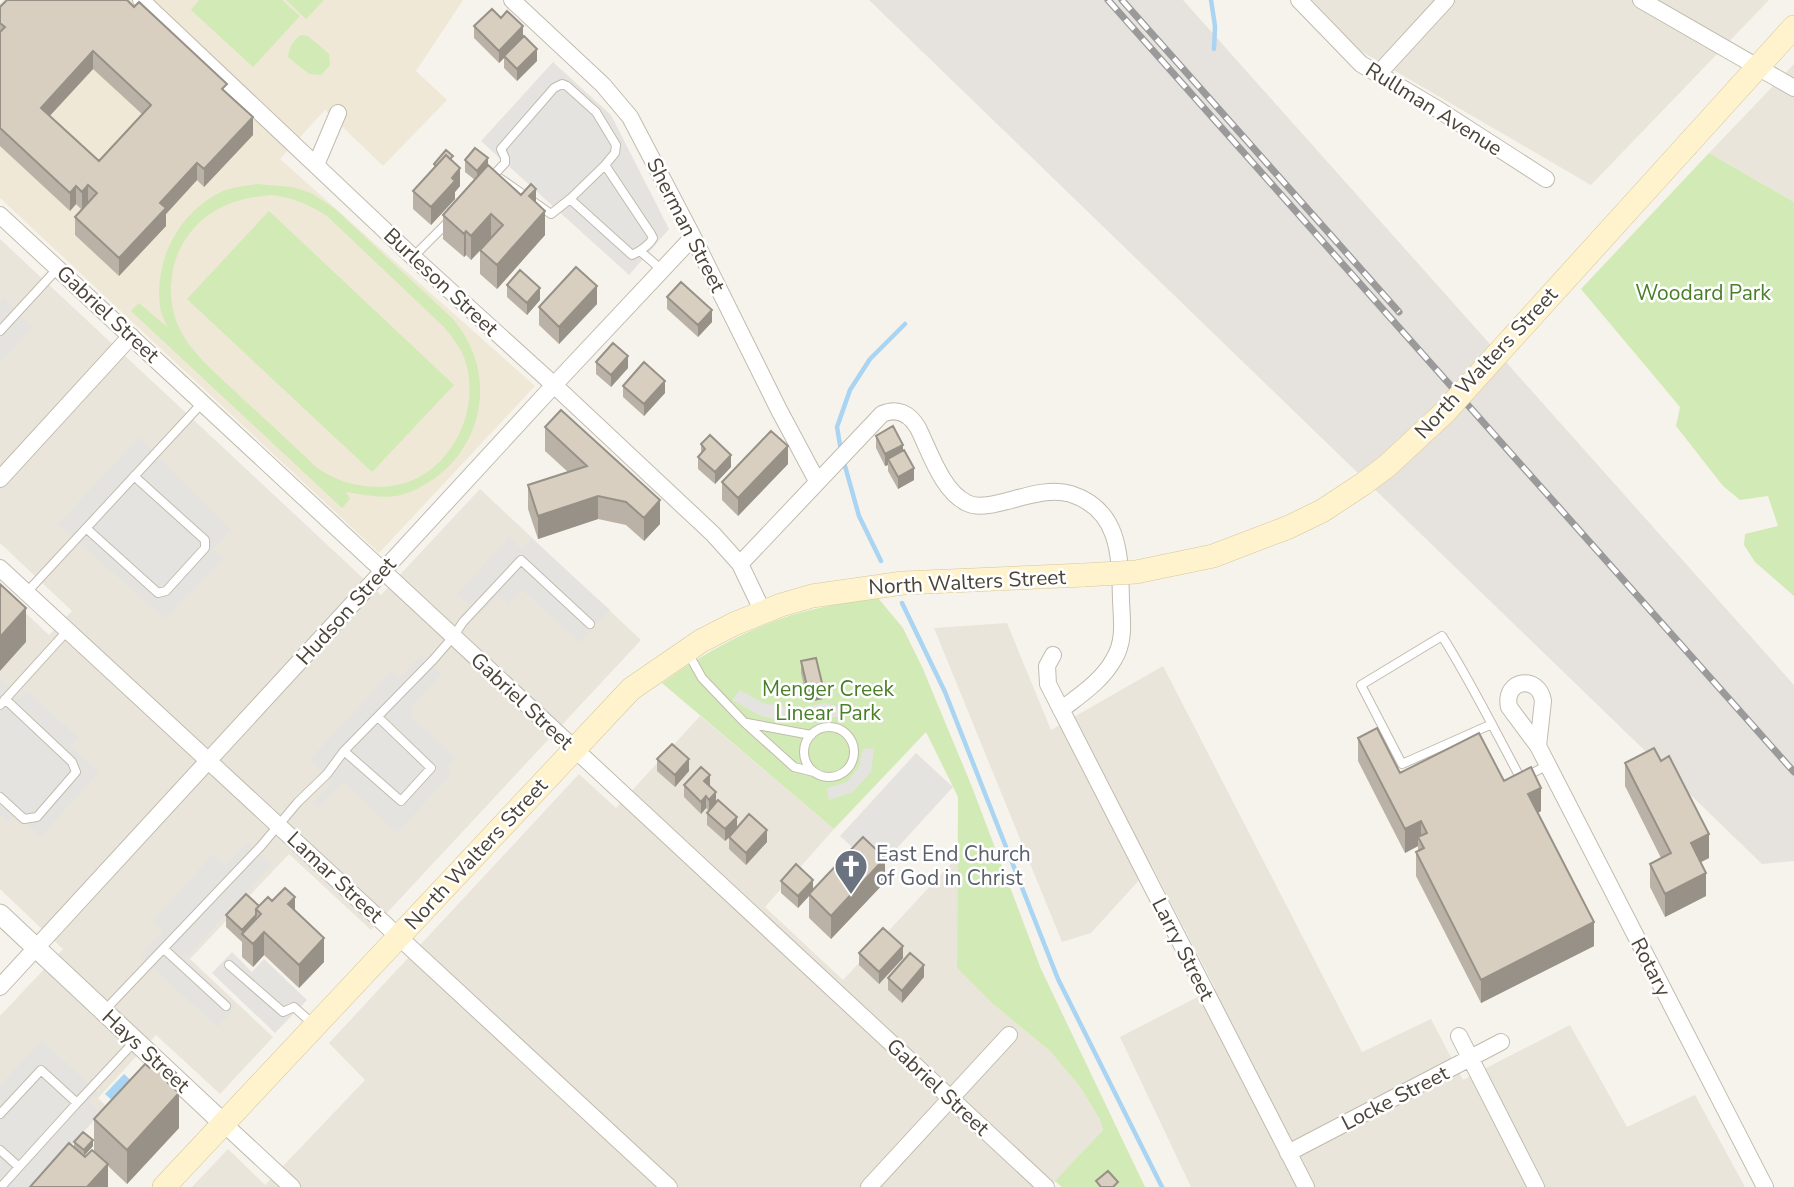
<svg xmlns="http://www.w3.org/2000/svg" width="1794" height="1187" font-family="'Nunito Sans',sans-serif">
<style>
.residential{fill:#eae5da}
.industrial{fill:#e6e2dd}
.education{fill:#efe8d6}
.green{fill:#d2eab5;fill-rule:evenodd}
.parking{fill:#e5e3e0}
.water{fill:#a9d4f2}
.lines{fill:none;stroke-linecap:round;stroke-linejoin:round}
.stream{stroke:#a9d4f2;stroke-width:4.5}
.service-casing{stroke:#c2bbae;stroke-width:10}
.minor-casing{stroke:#c2bbae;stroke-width:18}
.tertiary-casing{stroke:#c2bbae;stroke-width:21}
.secondary-casing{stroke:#d6c79b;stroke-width:24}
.service{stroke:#fff;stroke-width:8}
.minor{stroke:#fff;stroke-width:16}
.tertiary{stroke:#fff;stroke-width:19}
.secondary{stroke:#fff3cd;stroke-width:23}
.rail-casing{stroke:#9a9a9a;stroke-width:7}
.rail{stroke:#fff;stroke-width:4.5;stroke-dasharray:13;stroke-linecap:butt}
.secondary-bridge-casing{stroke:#d6c79b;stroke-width:24;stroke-linecap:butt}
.secondary-bridge{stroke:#fff3cd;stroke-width:23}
.wall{fill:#bab2a6;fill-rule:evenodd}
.shaded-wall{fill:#979187}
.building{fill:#d8cfc1;stroke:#979187;stroke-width:2;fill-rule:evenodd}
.labels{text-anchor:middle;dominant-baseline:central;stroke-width:5;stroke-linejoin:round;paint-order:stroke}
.street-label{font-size:21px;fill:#4b4439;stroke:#fff}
.park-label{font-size:21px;fill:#4a7f2a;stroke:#fff}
.worship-label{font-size:21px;fill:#5b616d;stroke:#fff;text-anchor:start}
</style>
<rect width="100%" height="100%" fill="#f6f3ec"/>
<!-- residential -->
<path class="residential" d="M1312,0H1769L1591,185L1359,50Z
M1794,64V202L1709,153Z
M0,239L381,595L480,489L641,640L371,930L289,854L190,959L273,1037L220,1094L156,1035L98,1098L107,1107L32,1187H0V1016L63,949L0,889V589L49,635L72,611L0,543Z
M1007,623L1051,730L1163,666L1362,1052L1431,1019L1463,1080L1570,1025L1627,1127L1695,1095L1745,1187H1191L1120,1037L1215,988L1152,866L1091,933L1062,942L934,628Z
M700,716L834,829L765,907L843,980L958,856L957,968L993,1004L1050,1051L1081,1088L1100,1120L1103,1130L1050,1187H192L228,1149L265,1185L365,1080L329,1043L579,774L616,808Z"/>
<!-- industrial -->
<path class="industrial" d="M869,0H1183L1794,685V861L1762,864Z"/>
<!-- education -->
<path class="education" d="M3,0H463L416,71L447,100L383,166L325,110L280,159L535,386L379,553L0,198V3Z"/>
<!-- green -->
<path class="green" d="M199,0H282L300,16L253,67L191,10Z
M286,0H324L306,19Z
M301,35L308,36L329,54L330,65L321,75L309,74L288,57C289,48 293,40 301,35Z
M1709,153L1794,202V596L1755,562L1744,545L1745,534L1778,526L1768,496L1740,500L1723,486L1676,426L1680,407L1581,289Z
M257,184L292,187L311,193L334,208L453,319C503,378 481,463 410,492C389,501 367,495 346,492L350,499L342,508L131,311L139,303L167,327C165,321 161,314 160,307C154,261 178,214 219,193C230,187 245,186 257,184ZM271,195C295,198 307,204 327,216L444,327C453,338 462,349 466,363C479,407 456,461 413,480C382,493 343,487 316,467C292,444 267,421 242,398C208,365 168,338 171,285C172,269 176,254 185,240C205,209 235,198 271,195Z
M269,211L454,385L372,472L187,299Z
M872,598H878L903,628L923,669L972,787L1041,969L1145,1187H1062L1055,1181L1103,1130L1100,1120L1081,1088L1050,1051L993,1004L957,968L958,797L926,732L834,829L662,683C702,654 745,630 792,615C818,607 845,603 872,598Z"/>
<!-- parking -->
<path class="parking" d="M553,62L611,115L669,229L629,275L481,141Z
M4,298L33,327L0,362V303Z
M139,437L231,530L213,549L224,559L165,619L58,524Z
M509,537L522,549L532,539L610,610L580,643L522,590L508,605L497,596L480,615L457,594Z
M421,655L442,674L412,706L413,718L456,757L446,767L452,773L397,833L343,782L319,808L313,802L332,782L309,760L391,671L400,678Z
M0,679L21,698L27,691L79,738L71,747L99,772L41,837L16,814L8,822L0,815Z
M740,690L763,703L798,709L824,703L845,708L842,717H813L788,722L761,716L732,700Z
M874,748L871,772L853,792L829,800L827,788L847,782L859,767L863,749Z
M916,753L953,787L877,870L840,836Z
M247,842L272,864L185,959L236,1007L217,1027L140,956L163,931L152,921L213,854L225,865Z
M232,952L252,972L264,959L307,1000L275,1033L212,973Z
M42,1040L98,1092L89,1102L101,1112L31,1187H0V1085Z"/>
<!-- water -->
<path class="water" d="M124,1074L134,1083L115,1103L105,1094Z"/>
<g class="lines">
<!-- stream -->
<path class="stream" d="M1211,0L1215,26L1214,49
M841,451L837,427L850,390L870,359L905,324
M843,459L859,516L881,561
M902,603L945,692L1058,979L1162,1187"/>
<defs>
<path id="service" d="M489,180L505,163V158L501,149L554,88L562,84L567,86L596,112L616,145L615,153L605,165L651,234L653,238C649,246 640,251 632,255L570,199L551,214L501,179
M570,199L605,165
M640,251L662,270
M413,257L451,219
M0,331L58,268
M86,528L158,593L166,591L205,548V540L134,476
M27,592L203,402
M688,653L702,678L744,722L794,767L814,772
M0,705L68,630
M747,723L811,735
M1492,724L1402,764L1361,685L1442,636C1471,682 1495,731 1521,779L1548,765
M804 752a25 25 0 1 1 50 0a25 25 0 1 1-50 0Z
M344,751L401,801L431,768L378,717
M0,797L24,819L37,817L76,772L72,762L5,699
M164,949L226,1006
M229,965L283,1012L294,1007L313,1024
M104,1011L261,846L298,802L327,774L344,751L433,660L453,637L463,622L521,560L590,624
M0,1114L41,1070L77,1103L135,1041
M0,1150L19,1167L1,1187
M19,1167L77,1103"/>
<path id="minor" d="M141,0L413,257L554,385L713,534L740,564L763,612
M512,0L603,85L630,117L693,237L779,410L817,481
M1299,0L1361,64L1439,110L1546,179
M1641,0L1794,88
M1378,74L1446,0
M316,165L338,113
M0,215L1046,1187
M0,479L131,336
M740,564L882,414C898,407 910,414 918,428C930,452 942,491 967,503C991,515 1037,483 1071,494C1121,510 1120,558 1121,601C1122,621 1125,641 1114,659C1102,681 1080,695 1061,710
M0,568L669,1187
M1053,655L1047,666L1048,684L1306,1187
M1538,746L1543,701C1539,674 1503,679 1509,707L1538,746L1765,1187
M0,987L554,385L693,237
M1459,1036L1536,1187
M223,1123L292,1187
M1288,1153L1501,1042
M869,1187L1009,1035"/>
<path id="tertiary" d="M0,914L223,1123"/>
<path id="secondary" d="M1688,144L1794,27
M164,1187L631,689L701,641L734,624L781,605L812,596L903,583L1084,575"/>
</defs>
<!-- service casing -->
<use href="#service" class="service-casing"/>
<!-- minor casing -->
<use href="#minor" class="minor-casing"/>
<!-- tertiary casing -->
<use href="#tertiary" class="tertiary-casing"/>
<!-- secondary casing -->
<use href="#secondary" class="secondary-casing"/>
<!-- service -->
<use href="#service" class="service"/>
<!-- minor -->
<use href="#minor" class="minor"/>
<!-- tertiary -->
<use href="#tertiary" class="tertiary"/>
<!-- secondary -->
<use href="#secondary" class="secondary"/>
<defs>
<path id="rail" d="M1108,0L1794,772
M1122,0L1399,312"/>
</defs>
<!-- rail casing -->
<use href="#rail" class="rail-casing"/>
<!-- rail -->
<use href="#rail" class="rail"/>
<defs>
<path id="secondary-bridge" d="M1084,575L1136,572L1213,556L1289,527L1322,511L1363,484L1387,466L1445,412L1688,144"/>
</defs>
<!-- secondary-bridge casing -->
<use href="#secondary-bridge" class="secondary-bridge-casing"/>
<!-- secondary-bridge -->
<use href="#secondary-bridge" class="secondary-bridge"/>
</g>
<!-- wall -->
<path class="wall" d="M0,7L227,93L253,135L204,187L197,180L166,214V226L119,276L75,235V217L82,210L76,204L70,211L0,146ZM93,69L142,114L99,161L50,116Z
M501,18L523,36L537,61L517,81L504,68V58L499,63L474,38V26Z
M465,160L488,165L521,195L536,202L545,235L497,289L480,274V251L471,260L466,255L464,257L443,239V215L475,180L465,172Z
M453,161L460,186L455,192V199L431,225L413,209V191L434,168V164Z
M507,285L540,300L527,315L507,297Z
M667,297L712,322L698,337L667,309Z
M597,304L559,344L539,325V307Z
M596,362L628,368L611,387L596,374Z
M623,386L665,393L644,416L623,397Z
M545,427L660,524L644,541L626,525L598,519L538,539L528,509V485L568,472L545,451Z
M876,436L903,451L914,480L898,489L888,471V465L885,466L876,448Z
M701,444L731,467L715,484L698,469V457L701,454Z
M788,464L738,516L722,500V482Z
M801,661L823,699L808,702L801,673Z
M1358,738L1400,773L1504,781L1541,811L1538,813L1594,946L1481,1003L1416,876V852L1418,851V846L1405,853L1358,761Z
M657,759L689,771L675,787L657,771Z
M1661,761L1709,858L1701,862L1706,896L1665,917L1650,887V864L1661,858L1625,786V763Z
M684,785L710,786L716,803L737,828L767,842L746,865L729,849V838L725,841L707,825V813L709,811L706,808L701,814L684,797Z
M781,881L813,890L885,882L831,939L809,918V896L798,908L781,893Z
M272,901L295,911L324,962L299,988L264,955L253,967L242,957V942L226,927V915L259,906Z
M859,953L903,958L879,984L859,965Z
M924,977L902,1003L888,990V978Z
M176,1091L179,1128L127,1184L108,1166V1187H87L74,1148V1142L93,1146L84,1156L85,1157L94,1152V1119Z"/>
<!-- shaded-wall -->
<path class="shaded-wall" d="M523,26V38L504,56V58L499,63V51Z
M537,49V61L517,81V69Z
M93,51V69L41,125V108Z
M253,117V135L204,187V169Z
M488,158V170L477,183V171Z
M197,163V180L166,214V226L119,276V258L160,203Z
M460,168V186L455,192V199L431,225V207L452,178Z
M88,185V203L82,210V192Z
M76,186V204L70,211V193Z
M536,189V212L529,196Z
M545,211V235L497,289V265Z
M491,214V238L471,260V236Z
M466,231V255L464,257V234Z
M597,286V304L559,344V327Z
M540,288V300L527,315V303Z
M712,310V322L698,337V325Z
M628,356V368L611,387V375Z
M665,381V393L644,416V404Z
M903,445V457L888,459V465L885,466V454Z
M788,446V464L738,516V498Z
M731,455V467L715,484V472Z
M914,468V480L898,489V477Z
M598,496V519L538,539V516Z
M660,500V524L644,541V518Z
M26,608V642L0,671V637Z
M823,687V699L808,702V690Z
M689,759V771L675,787V775Z
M710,775V787L704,781Z
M1541,788V811L1528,818V794Z
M716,792V804L709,812V800Z
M706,796V808L701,814V802Z
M737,817V829L725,841V829Z
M1421,821V843L1418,837V846L1405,853V829Z
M767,830V842L746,865V853Z
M1709,834V858L1691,867V843Z
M885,858V882L831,939V916Z
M1706,873V896L1665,917V894Z
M813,880V891L809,894V896L798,908V896Z
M295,897V920L288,904Z
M256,915V927L242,934V930Z
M1594,922V946L1481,1003V980Z
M264,932V955L253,967V944Z
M324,938V962L299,988V965Z
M903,946V958L879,984V972Z
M924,965V977L902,1003V991Z
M176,1073V1096L179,1093V1128L127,1184V1150L168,1083Z
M93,1140V1146L84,1156V1150Z
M108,1164V1187H87Z"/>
<!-- building -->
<path class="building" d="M7,0H127L134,7L139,2L227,84L222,89L253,117L204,169L197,163L160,203L166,208L119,258L75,217L97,193L88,185L82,192L76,186L70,193L0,128V32L5,27L0,23V7ZM93,51L151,105L99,161L41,108Z
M492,9L501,18L507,11L523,26L499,51L474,26Z
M524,36L537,49L517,69L504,56Z
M475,148L488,158L477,171L465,160Z
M446,150L453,156L450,159L446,155L436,166L434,164Z
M446,155L460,168L452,178L455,181L431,207L413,191Z
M488,165L521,195L531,184L536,189L529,196L545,211L497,265L480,250L503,225L491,214L471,236L466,231L464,234L443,215Z
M576,267L597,286L559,327L539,307Z
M520,270L540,288L527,303L507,285Z
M681,282L712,310L698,325L667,297Z
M613,343L628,356L611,375L596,362Z
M644,362L665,381L644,404L623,386Z
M561,410L660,500L644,518L626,502L598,496L538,516L528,485L587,466L545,427Z
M893,426L903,445L885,454L876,436Z
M771,431L788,446L738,498L722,482Z
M710,435L731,455L715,472L698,457L705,449L701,444Z
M904,450L914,468L898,477L888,459Z
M0,584L26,608L0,637Z
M816,658L823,687L808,690L801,661Z
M1377,728L1400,773L1479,733L1504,781L1531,767L1541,788L1528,794L1594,922L1481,980L1416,852L1424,848L1418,837L1427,833L1421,821L1405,829L1358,738Z
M672,744L689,759L675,775L657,759Z
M1654,748L1661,761L1669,756L1709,834L1691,843L1706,873L1665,894L1650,864L1671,853L1625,763Z
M701,767L710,775L704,781L716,792L709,800L706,796L701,802L684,785Z
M718,800L737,817L725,829L707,813Z
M749,814L767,830L746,853L729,837Z
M863,837L885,858L831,916L809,894Z
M796,864L813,880L798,896L781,881Z
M285,888L295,897L288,904L324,938L299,965L264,932L253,944L242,934L261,914L256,909L268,897L272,901Z
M246,894L259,906L256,909V915L242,930L226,915Z
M883,928L903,946L879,972L859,953Z
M910,953L924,965L902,991L888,978Z
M154,1063L162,1070L166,1065L176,1073L168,1083L179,1093L127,1150L94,1119L145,1064L150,1068Z
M83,1132L93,1140L84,1150L74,1142Z
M69,1143L85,1157L92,1150L108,1164L87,1187H30Z
M1108,1171L1118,1182L1113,1187H1101L1096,1181Z"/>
<!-- icons -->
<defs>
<symbol id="church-pin" viewBox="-11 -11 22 30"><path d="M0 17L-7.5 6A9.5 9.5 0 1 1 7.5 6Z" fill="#6b7280" stroke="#fff"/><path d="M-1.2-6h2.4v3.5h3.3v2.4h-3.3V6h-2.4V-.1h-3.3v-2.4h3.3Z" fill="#fff"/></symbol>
</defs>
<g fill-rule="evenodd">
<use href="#church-pin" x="832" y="847" width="38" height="52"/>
</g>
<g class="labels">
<!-- street labels -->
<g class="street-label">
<text transform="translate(1434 109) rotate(32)">Rullman Avenue</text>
<text transform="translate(686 225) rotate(63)">Sherman Street</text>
<text transform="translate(441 282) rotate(43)">Burleson Street</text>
<text transform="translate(108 314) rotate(43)">Gabriel Street</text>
<text transform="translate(1486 363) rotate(-47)">North Walters Street</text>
<text transform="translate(967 582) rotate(-3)">North Walters Street</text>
<text transform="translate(346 611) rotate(-48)">Hudson Street</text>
<text transform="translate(522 701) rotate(43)">Gabriel Street</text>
<text transform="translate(476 854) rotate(-47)">North Walters Street</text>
<text transform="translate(335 877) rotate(43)">Lamar Street</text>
<text transform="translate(1183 949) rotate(63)">Larry Street</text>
<text transform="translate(1651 967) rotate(63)">Rotary</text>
<text transform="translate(146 1051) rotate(43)">Hays Street</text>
<text transform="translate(938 1087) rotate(43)">Gabriel Street</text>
<text transform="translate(1395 1098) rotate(-27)">Locke Street</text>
</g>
<!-- park labels -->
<g class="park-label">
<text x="1703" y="293">Woodard Park</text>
<text x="828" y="689">Menger Creek<tspan x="828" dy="24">Linear Park</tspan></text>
</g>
<!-- worship labels -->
<g class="worship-label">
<text x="876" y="854">East End Church<tspan x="876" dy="24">of God in Christ</tspan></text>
</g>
</g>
</svg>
